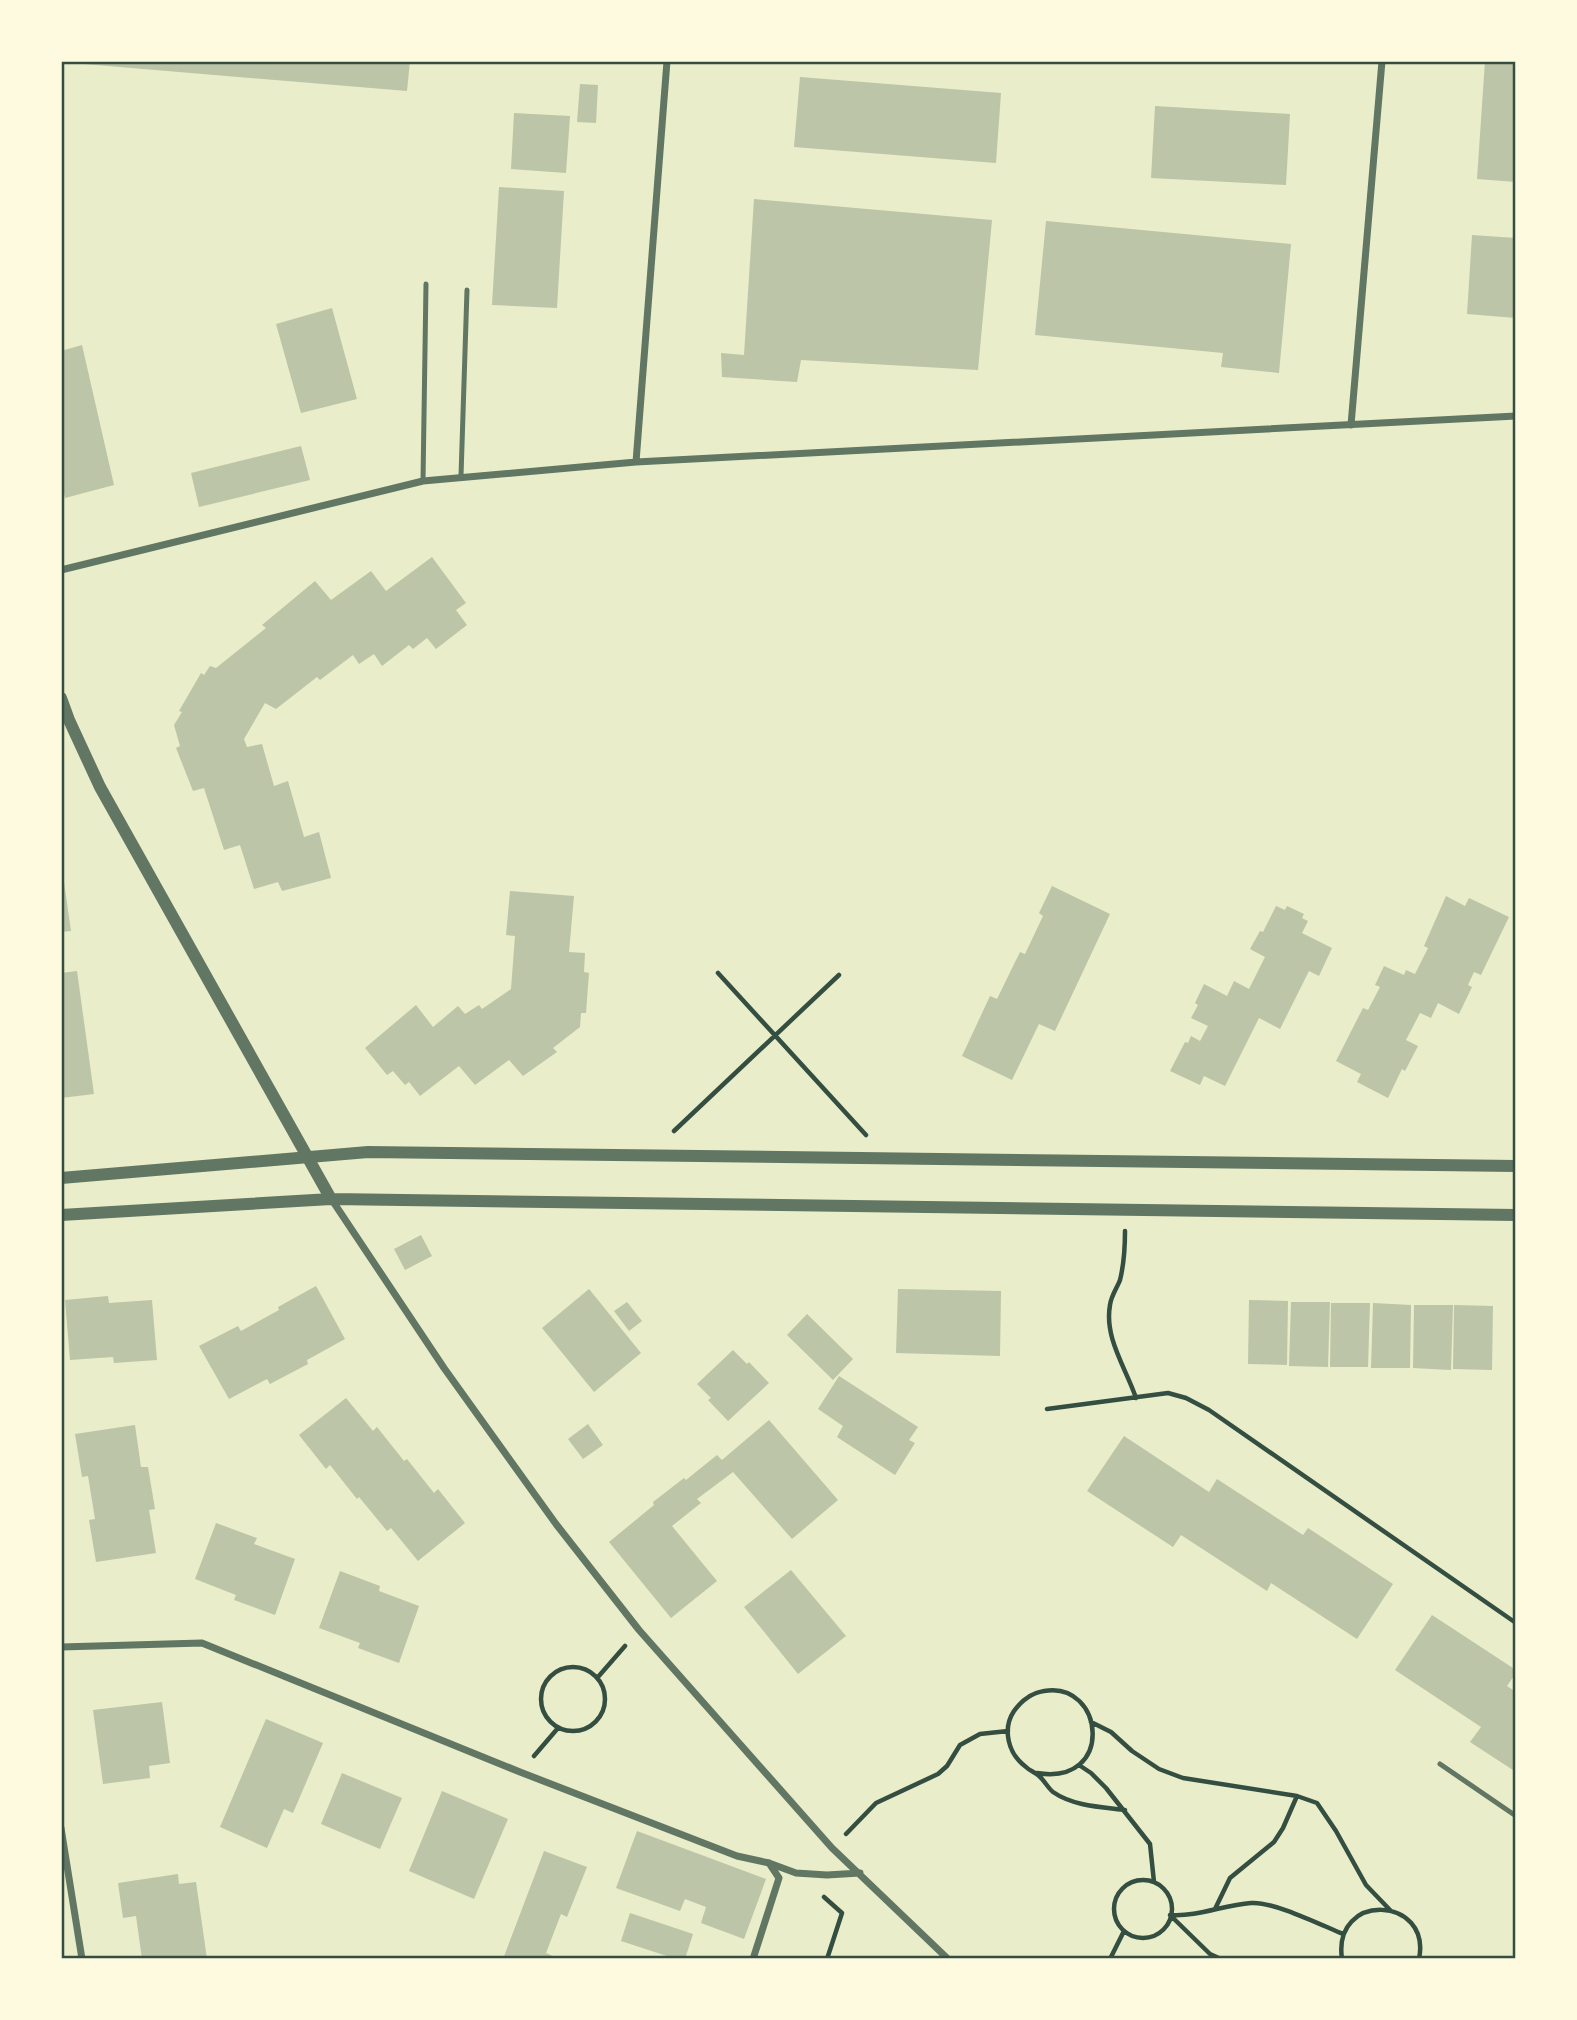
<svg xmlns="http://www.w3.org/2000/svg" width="1577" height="2020" font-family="Georgia,serif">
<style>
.building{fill:#bcc5a7}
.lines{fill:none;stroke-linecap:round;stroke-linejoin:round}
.path{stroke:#344e41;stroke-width:4.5}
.service{stroke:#617663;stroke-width:5}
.minor{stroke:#617663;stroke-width:7}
.tertiary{stroke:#617663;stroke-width:12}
.neatline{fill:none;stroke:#344e41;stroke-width:2.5}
</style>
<rect width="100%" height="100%" fill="#e9edc9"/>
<!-- building -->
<path class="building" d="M84,61H410L407,91L84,64Z
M1485,61H1516V182L1477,179Z
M800,77L1001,93L996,163L794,147Z
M580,84L598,85L596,123L577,122Z
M1155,106L1290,114L1286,185L1151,178Z
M514,113L570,116L566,173L511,169Z
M499,187L564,191L557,308L492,305Z
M754,199L992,220L978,370L801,360L797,382L722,377L721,353L744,355Z
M1046,221L1291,244L1279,373L1221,367L1223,353L1035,335Z
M1472,235L1516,238V318L1467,314Z
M332,308L357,399L301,413L276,324Z
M82,345L114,485L65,498L61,481V351Z
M301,446L310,480L199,507L191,473Z
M432,557L466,603L456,610L467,625L436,649L427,638L413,649L409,645L382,666L374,654L359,664L353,655L320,680L317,677L276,709L265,703L244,739L247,747L262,744L274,786L288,781L304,837L319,832L331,878L282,891L278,882L254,889L240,845L224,850L204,788L193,791L176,748L180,746L174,725L182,712L179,711L201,673L204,675L210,666L216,668L266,628L262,625L315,581L331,600L371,571L386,591Z
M61,875H63L71,931L61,932Z
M1052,886L1110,914L1055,1031L1039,1024L1012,1080L962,1056L990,996L997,999L1020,952L1025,954L1043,916L1039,913Z
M510,891L574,896L569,952L585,953L584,972L589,973L586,1013H581L580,1027L553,1048L557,1052L523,1076L509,1060L475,1085L459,1066L420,1096L409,1082L405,1085L393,1071L387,1075L365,1048L416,1005L433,1027L458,1006L465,1014L479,1005L482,1009L511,989L515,936L506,935Z
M1446,896L1465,906L1469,898L1509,917L1481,975L1474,972L1468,985L1472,987L1459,1014L1438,1003L1431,1018L1420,1013L1406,1040L1418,1046L1405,1071L1402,1069L1388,1098L1357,1082L1361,1074L1336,1061L1363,1008L1368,1010L1380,987L1375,985L1384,966L1404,975L1406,970L1415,974L1428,948L1424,946Z
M1276,906L1285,910L1287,906L1304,914L1302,918L1308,921L1302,933L1332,948L1319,976L1309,971L1280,1029L1259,1018L1225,1086L1204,1076L1200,1085L1170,1071L1185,1042L1188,1043L1191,1036L1200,1041L1208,1026L1191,1018L1198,1005L1195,1003L1204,984L1227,996L1234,981L1249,989L1265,957L1250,949L1260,931L1263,932Z
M77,971L94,1094L61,1098V973Z
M421,1235L432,1256L405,1270L394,1249Z
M316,1286L345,1339L307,1360L308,1364L270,1384L267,1379L229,1399L199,1346L238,1326L241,1331L279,1310L278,1307Z
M589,1289L641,1353L594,1392L542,1328Z
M898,1289L1001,1291L1000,1356L896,1353Z
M108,1296L109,1303L152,1300L157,1360L114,1363L113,1357L70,1360L65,1300Z
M1249,1300L1288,1301L1287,1365L1248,1364Z
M627,1302L642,1321L629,1331L614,1311Z
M1291,1302H1330L1328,1367L1289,1366Z
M1331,1303H1370L1368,1367H1330Z
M1373,1303L1411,1305L1410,1368H1371Z
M1414,1305H1453L1451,1370L1413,1368Z
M1454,1305L1493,1306L1492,1370L1453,1369Z
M807,1314L853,1359L833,1380L787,1335Z
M733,1350L747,1364L749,1362L769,1383L728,1421L708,1400L711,1398L697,1384Z
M839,1376L918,1427L909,1440L915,1443L895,1475L837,1437L843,1426L818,1409Z
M346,1398L373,1431L377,1427L404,1461L407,1459L434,1493L438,1489L465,1523L418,1561L391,1528L387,1531L359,1497L357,1499L330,1465L326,1469L299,1435Z
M769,1420L838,1500L792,1539L733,1472L697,1499L701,1503L672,1526L717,1581L671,1618L609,1542L654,1505L653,1502L684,1478L686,1480L717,1455L722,1460Z
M588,1424L603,1445L583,1459L568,1439Z
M135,1425L141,1467H148L155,1509L149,1510L156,1553L96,1562L89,1520L95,1519L88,1476L82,1477L75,1434Z
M1124,1436L1209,1492L1217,1479L1303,1535L1308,1528L1393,1584L1357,1639L1271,1583L1267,1591L1181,1535L1173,1547L1087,1491Z
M216,1523L257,1538L254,1544L295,1559L275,1615L234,1600L236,1595L195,1579Z
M791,1570L846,1636L798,1674L744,1607Z
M340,1571L380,1586L379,1591L419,1606L399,1663L358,1648L360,1643L319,1628Z
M1432,1615L1516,1670V1673L1507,1686L1516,1692V1772L1470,1742L1481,1727L1395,1670Z
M162,1702L170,1763L149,1766L150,1778L103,1784L93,1710Z
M266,1719L323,1743L293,1813L284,1809L267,1848L220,1827Z
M342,1773L402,1798L380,1849L321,1824Z
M442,1791L508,1819L474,1899L409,1871Z
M637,1831L766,1879L744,1939L701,1923L706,1907L685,1899L680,1911L616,1888Z
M544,1851L587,1867L567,1917L561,1914L546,1953L559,1959H503Z
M178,1874L179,1884L196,1882L207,1959H142L136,1916L123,1918L118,1883Z
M630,1913L693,1934L685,1959H676L621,1941Z"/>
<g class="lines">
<!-- path -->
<path class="path" d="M718,973L866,1135
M674,1131L839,975
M1125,1231C1125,1247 1124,1264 1120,1280C1117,1288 1111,1296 1110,1305C1104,1338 1126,1368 1136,1398
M1047,1409L1168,1393L1186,1398L1209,1410L1516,1623
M541 1699a32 32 0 1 1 64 0a32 32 0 1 1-64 0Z
M598,1677L625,1646
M1091,1722L1111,1732L1132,1751L1159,1769L1183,1778L1297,1796L1317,1803L1336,1831L1366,1885L1390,1910
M534,1756L558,1728
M1079,1765L1091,1773L1106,1788L1150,1844L1154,1882
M1037,1773C1116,1786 1104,1680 1044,1691C1031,1693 1022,1700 1014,1711C1002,1729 1008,1754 1026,1767C1030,1771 1035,1772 1039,1776C1044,1780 1048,1788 1053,1792C1073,1806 1101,1807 1125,1810
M846,1834L876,1803L938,1774L947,1766L960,1745L980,1734L1008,1731
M1114 1909a29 29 0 1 1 58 0a29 29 0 1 1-58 0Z
M824,1897L842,1913L827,1959
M1215,1909L1230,1878L1274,1842L1283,1828L1297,1796
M1170,1915C1198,1917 1223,1905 1251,1903C1273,1901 1321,1925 1343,1934
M1171,1916L1210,1954L1221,1959
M1110,1959L1124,1931
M1342,1959C1332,1891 1432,1896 1419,1959"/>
<!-- service -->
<path class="service" d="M461,476L467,290
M423,481L426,284
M1440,1764L1516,1816"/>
<!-- minor -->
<path class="minor" d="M1351,425L1382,61
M636,462L667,61
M61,570L423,481L636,462L1516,416
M332,1200L444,1368L556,1524L639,1630L832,1848L948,1959
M61,1647L202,1643L520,1772L737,1856L769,1863L796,1873L827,1875L860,1873
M61,1828L82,1959
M753,1959L779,1878L769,1863"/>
<!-- tertiary -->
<path class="tertiary" d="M61,698L69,720L100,787L331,1199
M61,1178L368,1152L1516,1166
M61,1215L331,1199L1516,1215"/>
</g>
<!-- border -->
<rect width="1577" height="2020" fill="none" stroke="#fefae0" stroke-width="126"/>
<rect x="63" y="63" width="1451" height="1894" class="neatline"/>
</svg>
